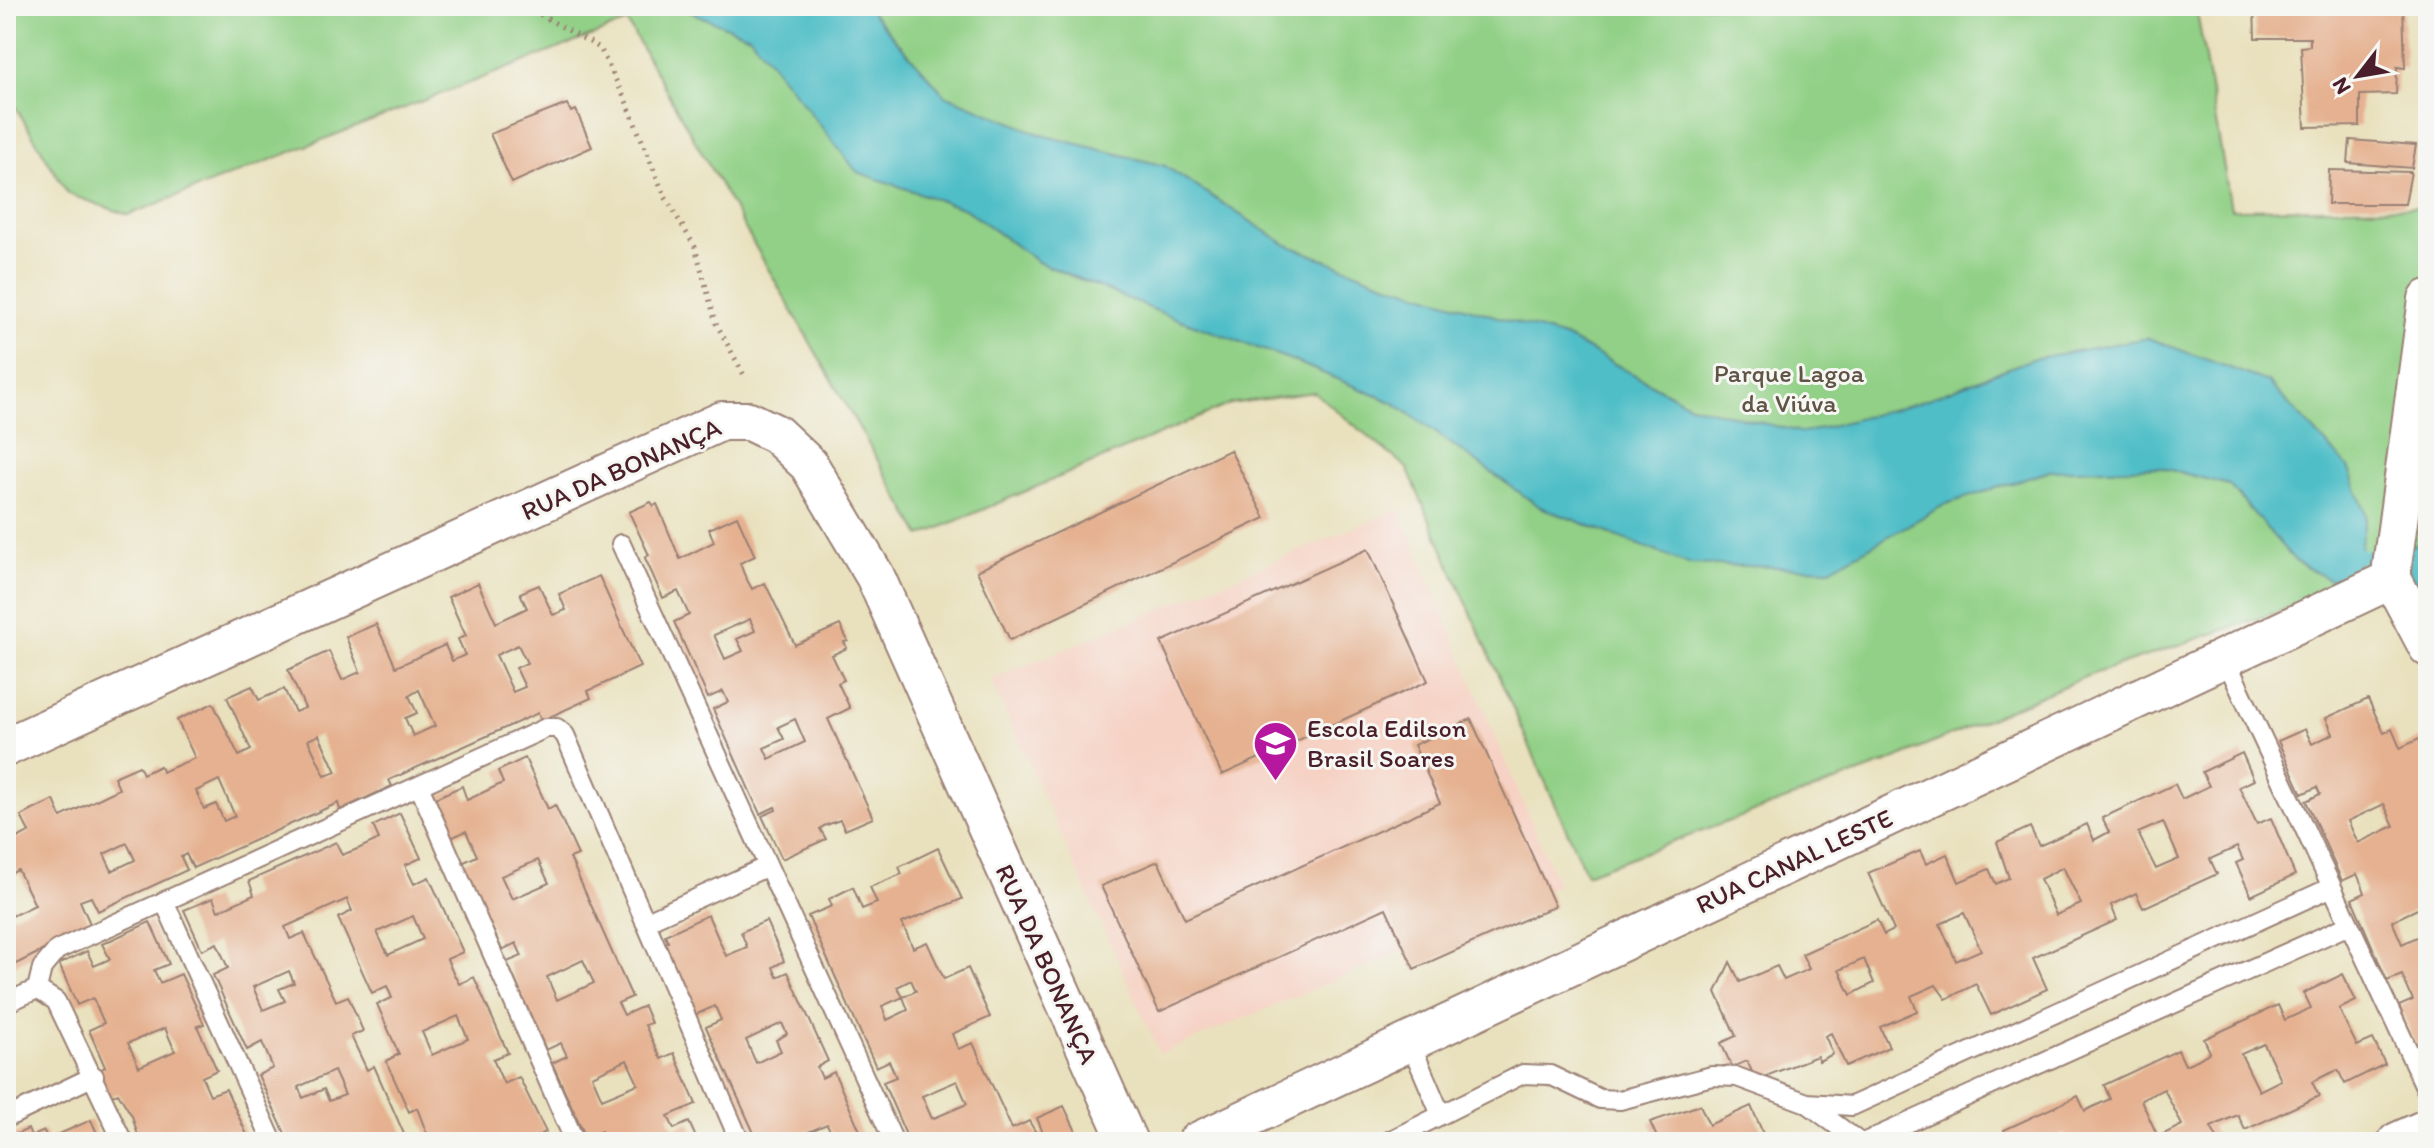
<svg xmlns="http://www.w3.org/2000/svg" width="2434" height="1148" font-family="Itim,sans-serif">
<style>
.built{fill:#f6d2c4}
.green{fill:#91d086;stroke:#6e7858;stroke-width:2}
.water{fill:#50bec7;stroke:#4d6e79;stroke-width:2}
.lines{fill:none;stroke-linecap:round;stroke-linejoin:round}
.stream{stroke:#50bec7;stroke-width:14}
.building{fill:#e5b190;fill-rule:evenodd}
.service-casing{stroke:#9a8074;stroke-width:22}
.minor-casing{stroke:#9a8074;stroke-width:42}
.path{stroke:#9a8074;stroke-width:5;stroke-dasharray:2 6;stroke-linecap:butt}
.service{stroke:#fff;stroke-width:18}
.minor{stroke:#fff;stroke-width:38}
.labels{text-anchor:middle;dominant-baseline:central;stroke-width:6;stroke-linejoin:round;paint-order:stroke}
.park-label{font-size:26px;fill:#5f5446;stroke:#f6f6f2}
.street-label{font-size:26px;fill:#4a1f2b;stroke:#f6f6f2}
.poi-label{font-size:26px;fill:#4a1f2b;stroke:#f6f6f2;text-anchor:start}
</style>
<rect width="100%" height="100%" fill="#f6f6f2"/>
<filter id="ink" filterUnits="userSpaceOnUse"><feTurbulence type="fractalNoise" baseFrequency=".0125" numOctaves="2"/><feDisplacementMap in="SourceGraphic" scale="16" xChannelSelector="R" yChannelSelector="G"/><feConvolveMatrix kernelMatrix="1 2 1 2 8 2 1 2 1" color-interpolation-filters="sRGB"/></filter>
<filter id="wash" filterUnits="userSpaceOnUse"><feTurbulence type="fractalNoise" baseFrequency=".006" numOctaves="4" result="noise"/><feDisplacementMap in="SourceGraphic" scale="32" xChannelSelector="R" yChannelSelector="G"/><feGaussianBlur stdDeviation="1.8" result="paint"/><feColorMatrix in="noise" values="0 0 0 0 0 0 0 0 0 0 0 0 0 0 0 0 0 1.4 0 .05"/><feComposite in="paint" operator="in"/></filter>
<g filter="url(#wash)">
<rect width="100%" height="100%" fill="#e9e1be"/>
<!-- built -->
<path class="built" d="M1399,509L1558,885L1160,1054L991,680Z"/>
<!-- green -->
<path class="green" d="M6,6H2196L2231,209L2428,207V656L2385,582L2316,599L2087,676L1884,764L1586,874L1407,468L1314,392L1230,404L921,536L627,22L128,215L68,194L6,91Z"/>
<!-- water -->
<path class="water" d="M675,6H866L945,95L1042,135L1165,166L1287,245L1382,282L1567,338L1690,405L1804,433L1917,403L2032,359L2148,338L2268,382L2348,467L2366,514L2357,568L2330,580L2296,562L2229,485L2159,467L2050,471L1946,504L1830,569L1689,564L1540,507L1394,403L1294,361L1172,317L1038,262L965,209L857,172L750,36Z
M2402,543L2428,546V641Z"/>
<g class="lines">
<!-- stream -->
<path class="stream" d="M2344,550L2392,566"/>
</g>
<g id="blocks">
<!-- building -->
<path class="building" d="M2254,6H2403L2405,68L2397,67L2396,94L2360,95V126L2305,127L2301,47L2310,46V38H2255Z
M567,104L571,112L576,110L592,147L512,183L490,134Z
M2350,140L2416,145L2412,168L2348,163Z
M2329,170L2411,172L2405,204H2328Z
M1230,450L1265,518L1010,640L977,571Z
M651,502L654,506L657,504L680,559L714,542L709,529L737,516L755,556L740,563L744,574L752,589L765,583L795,645L840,625L848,641L844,642L847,648L832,655L844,680L838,683L850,708L828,719L873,818L845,830L840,820L824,826L820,829L826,839L782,859L762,816L776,810L775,807L760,814L713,709L728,702L723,691L708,698L674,622L689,615L678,591L663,598L645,558L649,555L629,512ZM750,619L755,631L737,639L743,651L725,659L714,635ZM795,719L805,742L769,759L764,748L784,739L778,727Z
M1368,549L1428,681L1222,775L1161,642Z
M599,576L640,667L588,691L591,698L541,721L538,713L487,736L389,780L392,786L340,810L338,803L193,868L186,854L181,857L187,870L98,911L91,897L80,901L91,926L6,969V903L12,916L35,905L18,870L6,876V814L17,838L29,832L21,816L37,808L54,800L61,817L119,789L114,777L139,766L143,774L160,766L162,772L195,758L177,720L213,703L239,756L251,750L227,697L252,686L259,700L284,689L295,712L305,708L288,670L329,651L342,680L360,672L346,637L376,624L396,667L445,645L452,661L465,655L458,639L466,636L448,597L478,583L496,623L527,608L520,593L539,585L553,615L566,610L559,594ZM518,645L527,663L516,668L525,687L513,692L496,655ZM419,690L435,726L413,736L405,718L417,713L409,696ZM319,735L336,772L325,776L308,740ZM219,780L235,816L224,821L216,804L204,809L196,791ZM127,843L135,860L112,871L104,854Z
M2368,699L2384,733L2392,729L2400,748L2426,736L2428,740V904L2392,921L2402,944L2428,932V1043L2417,1048L2399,1006L2413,1000L2402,975L2387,981L2352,899L2365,893L2363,887L2357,874L2342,881L2306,801L2320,794L2317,787L2302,794L2278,741L2305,729L2312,744L2333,734L2326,718ZM2384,804L2394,826L2358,843L2348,821Z
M1471,719L1555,906L1414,969L1386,908L1159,1012L1101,886L1158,861L1185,919L1440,803L1414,745Z
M2242,753L2254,780L2239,787L2257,824L2271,818L2295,875L2251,896L2236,863L2243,860L2237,847L2210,859L2217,874L2143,908L2136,893L2111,905L2117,920L2033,958L2047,989L1991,1015L1976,984L1946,999L1936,985L1911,996L1917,1011L1880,1027L1889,1047L1846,1066L1831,1033L1825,1036L1833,1054L1819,1061L1817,1056L1756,1080L1747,1061L1732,1067L1721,1043L1736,1036L1716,992L1730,962L1740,982L1777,966L1784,980L1809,969L1802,954L1877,920L1884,935L1894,930L1868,873L1920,851L1926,864L1947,854L1959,882L1989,869L1996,884L2009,878L1997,842L2030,827L2039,846L2087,824L2094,840L2109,832L2102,818L2175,784L2182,799L2209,786L2202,772ZM2163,822L2179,859L2156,869L2138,833ZM2063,867L2081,904L2056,915L2040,879ZM1964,913L1981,950L1956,961L1940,924ZM1864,959L1874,983L1851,995L1839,970Z
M525,758L548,809L555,805L578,855L570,858L632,997L618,1003L624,1015L644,1006L651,1023L645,1025L661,1059L674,1053L696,1104L668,1116L674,1129L689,1122L698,1142H607L601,1131L586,1138L552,1063L567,1056L561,1043L546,1050L507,962L522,956L516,943L502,950L462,863L477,856L466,831L451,838L433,799L462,786L467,800L503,783L498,771ZM538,860L549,883L512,899L501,876ZM583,960L594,983L557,1000L547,977ZM627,1060L638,1084L602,1099L592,1076Z
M400,813L421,858L405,865L414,884L429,877L463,952L447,959L452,971L459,984L474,977L508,1053L493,1059L498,1071L504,1084L519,1077L546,1132L525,1142H430L417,1108L409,1112L386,1061L399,1054L377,1004L392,998L387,986L372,993L338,918L352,911L347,899L285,927L290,939L304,933L336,1001L348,996L363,1031L351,1036L367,1070L374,1066L404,1134L397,1137L399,1142H289L258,1075L273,1068L262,1042L247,1050L213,975L228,968L217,943L202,950L184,910L213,898L218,911L254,895L249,881L336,842L342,855L360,848L379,839L373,826ZM413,916L423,939L388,955L377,932ZM289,971L294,983L279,989L285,1001L263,1010L253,987ZM458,1016L468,1039L432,1055L422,1032ZM334,1071L345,1095L329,1101L324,1089L303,1098L298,1087Z
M938,848L962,899L902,923L913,948L927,942L944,979L968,968L990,1017L952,1034L958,1049L973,1043L1012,1129L1029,1121L1038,1136L1043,1133L1037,1118L1064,1106L1081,1142H909L883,1082L896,1077L889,1061L876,1067L808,916L832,906L829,899L853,887L862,909L877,903L870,887L902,874L899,867ZM911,980L916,991L903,997L908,1010L887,1020L882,1006L903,997L897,987ZM957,1081L967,1104L932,1119L922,1096Z
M708,915L726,956L747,947L741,932L766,921L784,961L773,967L777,977L788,972L828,1061L817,1067L822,1078L834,1072L865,1142H836L827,1124L806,1133L810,1142H758L706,1027L721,1020L715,1006L690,1017L662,944L668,942L665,935ZM782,1023L787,1034L776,1040L781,1051L756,1063L746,1040Z
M150,922L169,964L154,970L160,983L181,974L204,1024L197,1026L217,1070L202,1077L210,1095L226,1089L249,1139L254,1136L257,1142H217L216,1138L196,1142L193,1135L190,1136L192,1142H140L132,1116L118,1093L108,1098L96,1072L105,1067L89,1030L104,1023L93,998L77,1005L59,964L87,951L94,966L110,959L102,944ZM165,1028L175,1051L139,1067L128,1043Z
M2343,974L2356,1001L2339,1009L2357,1046L2373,1039L2385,1064L2345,1084L2338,1070L2326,1075L2312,1082L2319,1096L2245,1130L2238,1115L2226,1120L2211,1127L2219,1142H2068L2064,1134L2046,1142H2009L2004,1130L2078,1096L2085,1111L2097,1105L2110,1099L2104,1085L2178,1050L2185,1065L2197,1060L2210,1052L2204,1039L2278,1005L2285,1020L2311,1008L2304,993ZM2264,1044L2281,1080L2259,1091L2241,1054ZM2164,1089L2182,1125L2158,1137L2141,1100Z
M1700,1105L1709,1125L1751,1106L1767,1142H1659L1650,1122Z
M91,1120L101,1142H35L33,1136L44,1131L48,1139Z
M28,1129L33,1142H6V1139Z"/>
</g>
</g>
<g filter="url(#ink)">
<use href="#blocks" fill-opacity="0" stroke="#9a8074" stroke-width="2"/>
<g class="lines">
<defs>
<path id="service" d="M621,544L894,1142
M2225,658L2428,1093
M419,786L575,1142
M164,901L273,1142
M645,922L768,866
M37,989L42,968L57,950L546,728H557L565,735L740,1142
M6,1003L37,989L56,1001L123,1142
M1410,1042L1441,1115
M1807,1103L1859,1142
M6,1118L94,1076
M1387,1142L1523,1074L1550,1075L1600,1099L1620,1100L1712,1076L1737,1077L1807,1103L1852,1106L2332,887
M1865,1142L2349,925"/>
<path id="minor" d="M2428,299L2392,566V579L2428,647
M6,747L722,421H749L776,434L809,465L875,576L1128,1142
M1197,1142L2392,579
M2397,1142L2428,1128"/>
</defs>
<!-- service casing -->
<use href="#service" class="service-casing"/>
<!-- minor casing -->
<use href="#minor" class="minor-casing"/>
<!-- path -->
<path class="path" d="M518,6L530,9L600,48L626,101L664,195L695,247L716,323L745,377"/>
<!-- service -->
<use href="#service" class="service"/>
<!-- minor -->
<use href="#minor" class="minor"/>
</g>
</g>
<!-- icons -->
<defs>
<symbol id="school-pin" viewBox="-11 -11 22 30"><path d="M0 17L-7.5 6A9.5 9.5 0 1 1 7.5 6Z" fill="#b5179e" stroke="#f6f6f2"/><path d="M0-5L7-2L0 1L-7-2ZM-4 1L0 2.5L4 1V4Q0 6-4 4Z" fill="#fff"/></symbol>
</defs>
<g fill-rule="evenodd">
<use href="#school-pin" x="1250" y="718" width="51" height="69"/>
</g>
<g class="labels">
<!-- park labels -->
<g class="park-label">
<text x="1789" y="373">Parque Lagoa<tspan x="1789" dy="30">da Viúva</tspan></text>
</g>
<!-- street labels -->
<g class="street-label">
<text transform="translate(621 469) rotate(-24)">RUA DA BONANÇA</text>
<text transform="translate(1794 861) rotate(-25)">RUA CANAL LESTE</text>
<text transform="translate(1047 964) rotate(66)">RUA DA BONANÇA</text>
</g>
<!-- poi labels -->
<g class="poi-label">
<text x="1307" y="728">Escola Edilson<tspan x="1307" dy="30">Brasil Soares</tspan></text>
</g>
</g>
<!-- margin -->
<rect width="2434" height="1148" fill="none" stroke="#f6f6f2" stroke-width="32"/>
<!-- north arrow -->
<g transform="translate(2358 76) rotate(239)" stroke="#f6f6f2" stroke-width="6" paint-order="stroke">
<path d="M0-6L14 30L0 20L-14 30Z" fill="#4a1f2b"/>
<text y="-12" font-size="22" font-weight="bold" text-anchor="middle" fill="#4a1f2b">N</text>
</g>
</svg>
